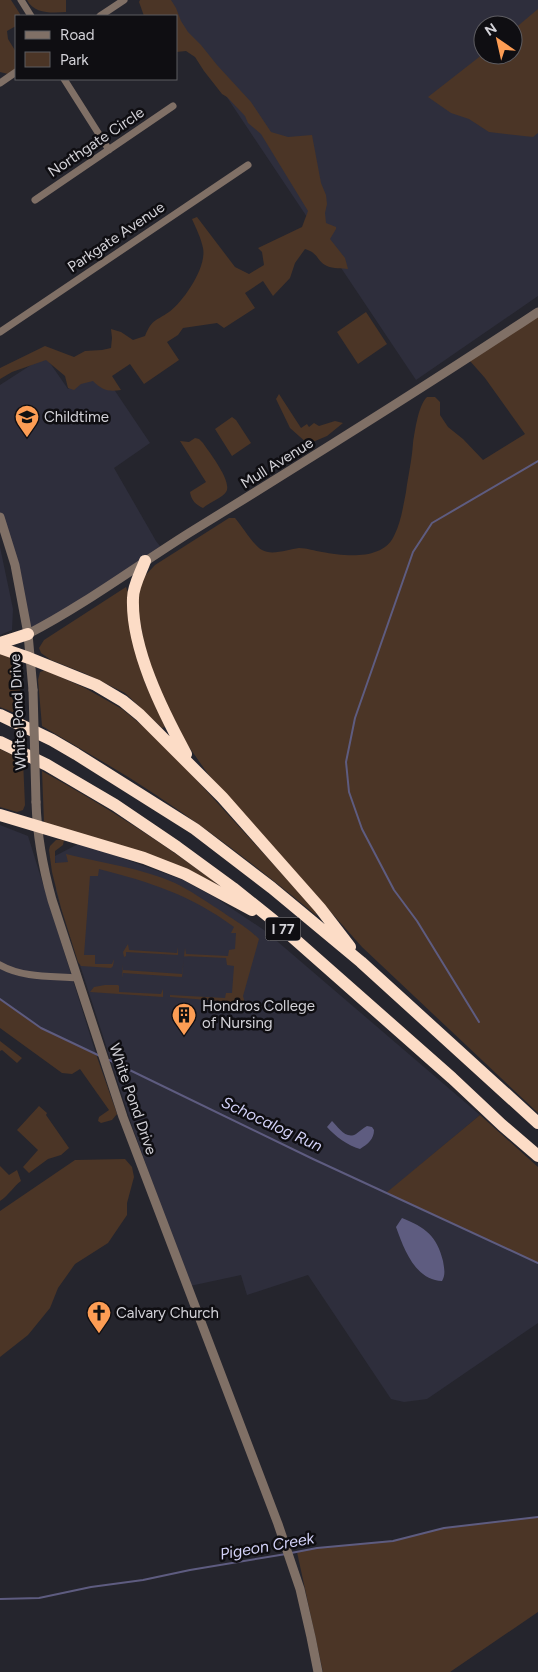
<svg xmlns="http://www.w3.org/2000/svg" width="538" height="1672" font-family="Figtree,sans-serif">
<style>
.built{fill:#2e2e3c;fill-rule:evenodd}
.green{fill:#4b3526}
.water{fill:#5e5c80}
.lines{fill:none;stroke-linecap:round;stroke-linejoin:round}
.stream{stroke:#5e5c80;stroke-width:2}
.minor{stroke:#807066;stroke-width:7}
.tertiary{stroke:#807066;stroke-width:9}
.motorway{stroke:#fcdcc6;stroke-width:12}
.tertiary-bridge{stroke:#807066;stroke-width:9}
.labels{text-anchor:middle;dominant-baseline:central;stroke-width:5;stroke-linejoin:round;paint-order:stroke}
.shield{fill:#0f0e12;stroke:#98979d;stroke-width:1}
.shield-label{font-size:14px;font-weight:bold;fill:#d3d2d8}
.street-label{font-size:15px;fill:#d3d2d8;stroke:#0f0e12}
.poi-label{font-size:15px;fill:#d3d2d8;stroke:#0f0e12;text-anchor:start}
.water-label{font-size:16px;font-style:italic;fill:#d3d2f8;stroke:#0f0e12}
</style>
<rect width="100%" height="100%" fill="#25252d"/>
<!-- built -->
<path class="built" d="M162,0H538V296L416,380L176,21V16ZM483,25H513V55H483Z
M45,356L68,389L99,367L150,443L114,468L156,541L163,550L28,634L0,517V385Z
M0,547L13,609L12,630L0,635Z
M0,825L28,836L96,1054L41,1028L0,999Z
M80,843L183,880L216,898L264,930L480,1115L387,1193L538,1263V1323L427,1399L404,1402L391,1399L308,1275L247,1295L241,1275L190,1286L132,1126L56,891L55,856Z"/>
<!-- green -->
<path class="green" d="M0,0H11L20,14V16H16V26L7,31L8,39L16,52V68L8,74L0,72Z
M27,0H66V12C52,13 34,14 27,0Z
M140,0H171L176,8L181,21L188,32L201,45L217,65L251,102L271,132L288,137L312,135L321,183L326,195L327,204L325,213L326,223L336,227V229L330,239L345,258L348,269C342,268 333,269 327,266C317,262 319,253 305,249L295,263L290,278L273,296L263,281L245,293L255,308L224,328L217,323L183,328L178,335L167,342L179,360L144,384L130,364L112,376L121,390C108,392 102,390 93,381L81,384L74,390L68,388L65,376L46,360L12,372L0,379V368L45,346L74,357L85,351L102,350L111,348L112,338L111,329L121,332L133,340L145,336C152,319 156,321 169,312C184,301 207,267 203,248C201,238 196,228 192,219L197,217L235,267L249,274L264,265L262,252L258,248L302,227L308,211L261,134L248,123L245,116L227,97L222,94L204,71L195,57L186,51L176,52V16H144L139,2Z
M538,9V133L533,137L489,132L469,119L451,113L428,97L483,54L513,55V30Z
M366,312L387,344L358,364L337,332Z
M538,316V1113L362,947L208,774L175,727L146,653L135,594L141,580L155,565L229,518H235C243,527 252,544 262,550C272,556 289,549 299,548C307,548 315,551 322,552C344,556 382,561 394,536C401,522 403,507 406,492C408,476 412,460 413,443C415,431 418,406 427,397H435L440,402V415L448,427L463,439L483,460L525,434L485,378L470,361Z
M279,394L301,428L307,424L309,427L314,423L319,426L335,421L343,423L327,436L308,444L290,428L276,399Z
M232,417L236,420L251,443L232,456L215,429Z
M195,438L199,439L203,443C209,452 233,482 226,492C223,497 209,503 203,508C196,505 191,500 190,492L206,482L180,441L189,442Z
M126,587L128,592L145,683L165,727L162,728L125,693L84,673L51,660L41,653L39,648L44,640Z
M0,651L15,657L19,673L22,716L0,707Z
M45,670L85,688L122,709L161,741L315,910L317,916C265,873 212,832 156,795C119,770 80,749 42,726L38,680L40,672Z
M0,749L23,760L25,805L23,810L17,812L0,807Z
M42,771C107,807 170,847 228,892L44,823Z
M56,840H64L63,845L55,851V863L68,862L66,854C102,863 141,868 175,883C191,891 204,900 218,909C232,919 247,927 259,939L243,996L245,1003L170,997V995L225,998L226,993H232L234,966L227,965L226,958L184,956L182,977L123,973L122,978L123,964V970L182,974L185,948L186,954L228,956L229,950L235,949L236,933H231L234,927C191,895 150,882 99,869L98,876H90L84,955H95V964H112L114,959L113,966L111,968L81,966L78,962L61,908L52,872L49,850L50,846Z
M128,944L129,950L177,953L178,947V955L126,952V956L124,957L123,952Z
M105,985H118L119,986V992L161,994L163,989V997L90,992L94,987Z
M0,999L41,1028L96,1054L117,1114L112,1120L101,1123L98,1121L99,1117L109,1110L80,1069L72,1074L62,1073L0,1028Z
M0,1041L22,1058L17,1063L2,1050L0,1051Z
M39,1106L47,1113L46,1115L69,1148L61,1155L48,1159L29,1173L23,1167L38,1150L17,1130Z
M480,1115L538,1167V1263L386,1193Z
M125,1159L132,1167L134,1177L127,1203V1215L108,1243L75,1264L58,1288L50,1308L28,1335L0,1357V1211L75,1160Z
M0,1166L9,1175L17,1170L21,1181C13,1187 9,1195 0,1201Z
M538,1517V1612L450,1672H323L297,1552L317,1548L393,1541L444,1528Z"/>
<!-- water -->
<path class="water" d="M332,1121C338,1127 346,1140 356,1134C360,1131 363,1128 367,1126L372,1127L374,1130C374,1139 368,1144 360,1149C348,1146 335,1136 327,1127Z
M402,1218C425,1227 437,1236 443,1261C444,1268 446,1274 442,1281C415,1280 404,1249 396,1227Z"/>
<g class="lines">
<!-- stream -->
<path class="stream" d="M0,999L41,1028L100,1056
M479,1022L417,921L394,890L362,829L349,792L346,762L355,718L413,552L432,523L538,461
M109,1060L313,1159L538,1263
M291,1553L317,1548L393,1541L444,1528L538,1517
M0,1599L39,1598L91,1587L143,1580L190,1570L286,1554"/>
<!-- minor -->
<path class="minor" d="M21,0L31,16
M100,16L124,0
M64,79L109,150
M0,83L16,72
M35,200L173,106
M0,332L248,165
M0,965C23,978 51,976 77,978"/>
<!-- tertiary -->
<path class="tertiary" d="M0,517L15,565L28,634L33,690
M28,634C84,605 135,567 189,533C306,461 423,388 538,312
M36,802C37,835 43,868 52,900L123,1117L278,1524L300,1589L311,1637L318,1672"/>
<!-- motorway -->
<path class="motorway" d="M145,561C141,572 133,586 133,598C131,648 162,710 186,754
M0,643L28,634
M0,648L29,658L96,685L123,701L140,715L222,797L320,908L350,947
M0,715L52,740L76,754L195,829L272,888L361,962L538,1123
M0,742L47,765L115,805L177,847L233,888L273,920L452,1078L502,1125L538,1156
M0,815L144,858L185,874L252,910"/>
<!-- tertiary-bridge -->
<path class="tertiary-bridge" d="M33,690L36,802"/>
</g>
<!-- icons -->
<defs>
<symbol id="school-pin" viewBox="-11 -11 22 30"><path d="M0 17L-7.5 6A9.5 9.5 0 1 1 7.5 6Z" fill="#fd9d54" stroke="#0f0e12"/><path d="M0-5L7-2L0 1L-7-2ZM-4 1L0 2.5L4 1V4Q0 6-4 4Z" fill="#111"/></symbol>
<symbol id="building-pin" viewBox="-11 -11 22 30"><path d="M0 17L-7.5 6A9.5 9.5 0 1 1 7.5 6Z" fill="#fd9d54" stroke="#0f0e12"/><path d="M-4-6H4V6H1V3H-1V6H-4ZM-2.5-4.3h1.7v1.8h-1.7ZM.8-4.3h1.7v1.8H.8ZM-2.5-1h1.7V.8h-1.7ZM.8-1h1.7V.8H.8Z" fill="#111"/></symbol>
<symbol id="church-pin" viewBox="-11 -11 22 30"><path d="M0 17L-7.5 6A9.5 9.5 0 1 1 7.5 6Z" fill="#fd9d54" stroke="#0f0e12"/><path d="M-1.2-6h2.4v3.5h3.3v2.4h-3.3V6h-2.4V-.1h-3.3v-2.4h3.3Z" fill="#111"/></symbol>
</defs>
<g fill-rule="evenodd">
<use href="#school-pin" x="13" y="403" width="28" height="38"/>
<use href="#building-pin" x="170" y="1001" width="28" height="38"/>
<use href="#church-pin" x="85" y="1299" width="28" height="38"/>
</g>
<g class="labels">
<!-- shield labels -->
<rect class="shield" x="265.5" y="917.5" width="35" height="23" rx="4"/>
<g class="shield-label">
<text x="283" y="929">I 77</text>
</g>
<!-- street labels -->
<g class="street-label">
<text transform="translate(96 142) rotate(-34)">Northgate Circle</text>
<text transform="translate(116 237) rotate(-34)">Parkgate Avenue</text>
<text transform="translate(277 463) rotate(-32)">Mull Avenue</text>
<text transform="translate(18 712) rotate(-93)">White Pond Drive</text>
<text transform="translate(133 1099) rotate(71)">White Pond Drive</text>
</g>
<!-- poi labels -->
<g class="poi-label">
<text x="44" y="417">Childtime</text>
<text x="202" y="1006">Hondros College<tspan x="202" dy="17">of Nursing</tspan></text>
<text x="116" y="1313">Calvary Church</text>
</g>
<!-- water labels -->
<g class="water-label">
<text transform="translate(272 1124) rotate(25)">Schocalog Run</text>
<text transform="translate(267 1546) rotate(-10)">Pigeon Creek</text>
</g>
</g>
<!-- legend -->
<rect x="15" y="15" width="162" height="65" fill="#0f0e12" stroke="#5d5c61"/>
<rect x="25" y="31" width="25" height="8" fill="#807066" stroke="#5d5c61"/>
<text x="60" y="40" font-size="15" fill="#d3d2d8">Road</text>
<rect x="25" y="52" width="25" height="15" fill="#4b3526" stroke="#5d5c61"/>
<text x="60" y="65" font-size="15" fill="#d3d2d8">Park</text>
<!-- north arrow -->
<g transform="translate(498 40) rotate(326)"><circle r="24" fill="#0f0e12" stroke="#5d5c61"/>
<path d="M0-4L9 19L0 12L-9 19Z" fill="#fd9d54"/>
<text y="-8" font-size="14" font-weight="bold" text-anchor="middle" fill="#d3d2d8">N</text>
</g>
</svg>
